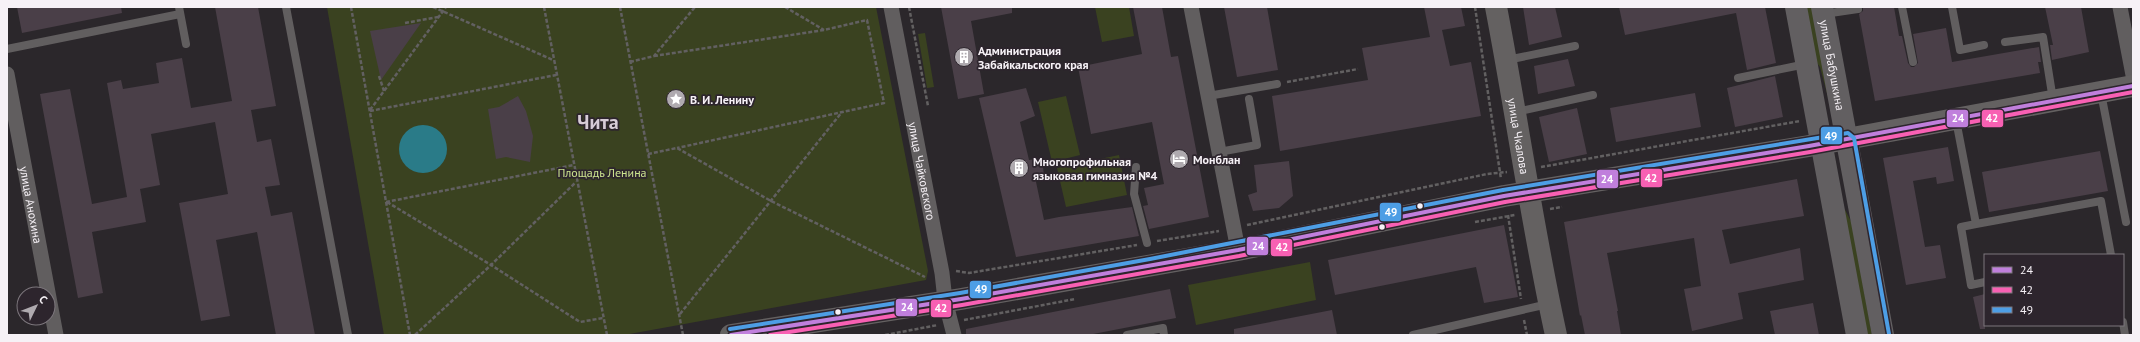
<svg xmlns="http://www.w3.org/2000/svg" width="2140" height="342" font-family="'PT Sans',sans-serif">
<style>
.green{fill:#3a4220}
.water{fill:#2a7b88}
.building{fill:#4a3f48}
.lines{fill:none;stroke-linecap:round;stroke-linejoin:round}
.path{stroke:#626061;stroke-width:2.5;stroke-dasharray:4 2;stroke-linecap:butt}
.service{stroke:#615e5f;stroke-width:8}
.minor{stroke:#615e5f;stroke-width:15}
.secondary{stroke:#646161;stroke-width:22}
.primary{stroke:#625f61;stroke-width:22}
.bus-1-casing{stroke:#2d252d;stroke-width:7}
.bus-2-casing{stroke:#2d252d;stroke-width:7}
.bus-3-casing{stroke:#2d252d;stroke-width:7}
.bus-1{stroke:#c07fdc;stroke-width:4}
.bus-2{stroke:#f860b3;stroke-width:4}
.bus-3{stroke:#4d9ee5;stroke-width:4}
.bus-dot{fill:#f6f1f6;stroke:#2d252d;stroke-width:1.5}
.labels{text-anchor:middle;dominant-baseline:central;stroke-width:3.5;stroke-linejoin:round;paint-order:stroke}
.poi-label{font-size:12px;font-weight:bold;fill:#f6f1f6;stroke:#2d252d;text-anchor:start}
.street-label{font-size:12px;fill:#f6f1f6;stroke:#2d252d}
.park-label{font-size:12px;fill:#cde58f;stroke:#2d252d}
.town-label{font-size:20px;font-weight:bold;fill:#d7ccd7;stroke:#2d252d}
.line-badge{stroke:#2d252d;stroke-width:1.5}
.badge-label{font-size:11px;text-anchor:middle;font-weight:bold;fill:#fff}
</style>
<rect width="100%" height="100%" fill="#2b272b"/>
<!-- green -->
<path class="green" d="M327,7H876L928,271L926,280L624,335H384Z
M1095,7H1129L1134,36L1102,42Z
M1804,7H1812L1832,112L1820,67L1813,58Z
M925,33L934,87L927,88L918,34Z
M1066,96L1080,155L1052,162L1038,102Z
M1119,155L1127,195L1066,207L1057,168Z
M1844,208L1852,223L1872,335H1866Z
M1310,262L1316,300L1196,325L1188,285Z"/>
<!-- water -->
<path class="water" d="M399 149a24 24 0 1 1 48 0a24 24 0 1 1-48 0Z"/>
<!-- building -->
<path class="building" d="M17,7H121L122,13L22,33Z
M215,7H258L276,106L251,110L257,142L271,139L280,185L265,187L271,216L292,212L315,335H276L257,232L216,240L230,316L201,321L179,203L228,194L215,122L151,134L160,185L140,189L146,222L92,232L103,293L78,298L40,94L70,89L92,204L127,197L107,83L121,80L123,89L159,83L156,63L182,58L191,108L232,101Z
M941,7H1012V13L971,21L984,94L958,99Z
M1133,7H1162L1171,57L1178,56L1209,217L1149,229L1143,206L1148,205L1144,188L1164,184L1152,122L1091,134L1078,67L1142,54Z
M1224,7H1267L1278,70L1237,77Z
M1424,7H1461L1465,26L1442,30L1450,66L1471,62L1481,116L1280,151L1272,96L1368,80L1362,48L1430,37Z
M1523,7H1555L1562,37L1529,45Z
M1619,7H1765L1776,63L1747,70L1736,13L1625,35Z
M1863,7H1894L1899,36H1902L1908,63L1911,67H1914L1918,63L1913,34L1946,28L1952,62L2039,47L2041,62H2038L2040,73L1875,101L1859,14L1863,11Z
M2045,7H2081L2089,52L2052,60L2050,45H2053Z
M421,23L381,80L370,31Z
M1568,59L1575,86L1538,94L1534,66Z
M1775,76L1783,117L1735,127L1727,88Z
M1026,88L1035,116L1020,122L1029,160L1042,158L1044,176L1035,177L1044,220L1059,217L1132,207L1139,236L1016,257L979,98Z
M1695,93L1701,127L1616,142L1610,108Z
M518,96L526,111L533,136L530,162L506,157L496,159L488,109L499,107Z
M1577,108L1587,154L1549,162L1539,117Z
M1948,147L1954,181L1937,184L1936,177L1913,181L1925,247L1940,245L1946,278L1906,285L1883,158Z
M2100,151L2108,191L1989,212L1982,172Z
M1289,161L1293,196L1279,208L1253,211L1248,195L1257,192L1254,165Z
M1797,179L1804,216L1722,230L1730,264L1800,248L1804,280L1738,293L1743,319L1692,331L1684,289L1701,286L1694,238L1607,253L1618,311H1617L1621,335H1585L1581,315L1580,316L1564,222Z
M1504,225L1518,297L1484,303L1476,267L1335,295L1328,260Z
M1170,289L1176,318L1088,335H966V329Z
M1985,294V329H1980L1973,297Z
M1813,303L1819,335H1775L1770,311Z
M1332,310L1337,335H1234V329Z"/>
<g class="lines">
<!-- path -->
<path class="path" d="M351,7L410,335
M433,7L553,60
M544,7L607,335
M620,7L683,335
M785,7L824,30
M909,7L928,106
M1475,7L1501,179
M405,23L438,17
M654,56L824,30L867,20L884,103L677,148
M630,62L654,56L695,7
M379,76L384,91
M1287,82L1358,69
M370,110L446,7
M370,111L556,75
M648,154L677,148L771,201L925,277
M1541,167L1800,121
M386,202L574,165
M387,202L491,265L580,322L603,318
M1550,209L1562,207
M1508,215L1521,299
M1475,222L1515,215
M1247,225L1487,174L1507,172
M1157,241L1219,231
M956,271L969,273L1137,245
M680,314L842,112
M964,320L1075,299
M1524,320L1527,335
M415,335L491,265L576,182
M885,335L938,325"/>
<!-- service -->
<path class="service" d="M179,7L186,44
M286,7L348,335
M1902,7L1913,62
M1952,7L1960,50L1984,45
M1824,14L1858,9
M2005,42L2043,37L2053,100
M7,49L180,14
M1507,60L1575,46
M1738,78L1806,64
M2101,93L2126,222
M1208,96L1277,84
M1516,112L1593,95
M1956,120L1976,224L1961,227L1971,285L1985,282
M1219,152L1257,145L1249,99
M1136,167L1134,194L1147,243
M1976,224L2101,201L2111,255
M2123,322L2125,335
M1127,335L1163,328L1164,335
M1413,335L1548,304"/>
<!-- minor -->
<g class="minor">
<path id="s1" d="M891,7L942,273L945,300L954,335"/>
<path d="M1191,7L1238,250"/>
<path d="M2120,7L2133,75"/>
<path id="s2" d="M7,74L56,335"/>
</g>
<!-- secondary -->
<g class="secondary">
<path id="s3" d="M1496,7C1517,116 1532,226 1556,335"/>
<path d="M731,335L961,299L1238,250L1504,196L1809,146L2133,86"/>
</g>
<!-- primary -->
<g class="primary">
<path d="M1796,7L1857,335"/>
<path id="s4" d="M1822,7L1883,335"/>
</g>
<defs>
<path id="bus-1" d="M731,335L961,299L1238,250L1504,196L1809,146L2133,86"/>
<path id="bus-2" d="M770,335L962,305L1239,256L1505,202L1810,152L2133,92"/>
<path id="bus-3" d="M730,329L960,293L1150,259L1503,190L1848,133L1854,138L1889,334"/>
</defs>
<!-- bus-1 casing -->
<use href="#bus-1" class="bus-1-casing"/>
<!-- bus-2 casing -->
<use href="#bus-2" class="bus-2-casing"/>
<!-- bus-3 casing -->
<use href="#bus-3" class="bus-3-casing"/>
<!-- bus-1 -->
<use href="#bus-1" class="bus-1"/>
<!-- bus-2 -->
<use href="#bus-2" class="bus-2"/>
<!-- bus-3 -->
<use href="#bus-3" class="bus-3"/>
</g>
<!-- icons -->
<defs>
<symbol id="building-disc" viewBox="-11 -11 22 22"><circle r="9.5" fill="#afaaaf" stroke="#2d252d"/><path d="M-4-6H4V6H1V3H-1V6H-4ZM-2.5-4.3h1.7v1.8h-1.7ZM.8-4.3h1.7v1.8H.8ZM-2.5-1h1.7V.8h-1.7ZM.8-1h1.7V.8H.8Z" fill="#fff"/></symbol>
<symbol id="sight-disc" viewBox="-11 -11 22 22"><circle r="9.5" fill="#afaaaf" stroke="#2d252d"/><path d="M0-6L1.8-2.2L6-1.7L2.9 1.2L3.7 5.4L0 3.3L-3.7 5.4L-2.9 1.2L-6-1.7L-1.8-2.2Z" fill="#fff"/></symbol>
<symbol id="hotel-disc" viewBox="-11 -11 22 22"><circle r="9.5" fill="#afaaaf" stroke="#2d252d"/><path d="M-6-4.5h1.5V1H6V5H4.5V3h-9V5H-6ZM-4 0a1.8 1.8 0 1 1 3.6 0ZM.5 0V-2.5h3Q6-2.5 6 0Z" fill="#fff"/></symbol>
</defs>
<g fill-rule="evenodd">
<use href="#building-disc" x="953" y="46" width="22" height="22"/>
<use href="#sight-disc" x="665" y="88" width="22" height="22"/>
<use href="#hotel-disc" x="1168" y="148" width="22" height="22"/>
<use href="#building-disc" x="1008" y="157" width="22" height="22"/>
</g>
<!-- markers -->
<g class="bus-dot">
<circle cx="1420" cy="206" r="3.5"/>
<circle cx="1382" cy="227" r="3.5"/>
<circle cx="838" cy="312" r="3.5"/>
</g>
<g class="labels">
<!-- poi labels -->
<g class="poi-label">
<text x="978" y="50">Администрация<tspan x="978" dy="14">Забайкальского края</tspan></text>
<text x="690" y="99">В. И. Ленину</text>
<text x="1193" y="159">Монблан</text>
<text x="1033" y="161">Многопрофильная<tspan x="1033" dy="14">языковая гимназия №4</tspan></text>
</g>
<!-- street labels -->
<g class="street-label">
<text stroke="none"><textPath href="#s4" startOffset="59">улица Бабушкина</textPath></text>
<text stroke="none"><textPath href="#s3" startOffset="131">улица Чкалова</textPath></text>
<text stroke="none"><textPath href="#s1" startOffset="167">улица Чайковского</textPath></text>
<text stroke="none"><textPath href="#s2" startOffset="133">улица Анохина</textPath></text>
</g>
<!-- park labels -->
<g class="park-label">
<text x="602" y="172">Площадь Ленина</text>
</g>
<!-- town labels -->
<g class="town-label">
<text x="598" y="122">Чита</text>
</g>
</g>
<g class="line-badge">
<rect x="1981" y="109" width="23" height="19" rx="4" fill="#f860b3"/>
<rect x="1946" y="109" width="23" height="19" rx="4" fill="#c07fdc"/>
<rect x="1820" y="126" width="23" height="19" rx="4" fill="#4d9ee5"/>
<rect x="1640" y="168" width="23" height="20" rx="4" fill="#f860b3"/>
<rect x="1596" y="169" width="23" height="20" rx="4" fill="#c07fdc"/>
<rect x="1379" y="202" width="23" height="20" rx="4" fill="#4d9ee5"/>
<rect x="1246" y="236" width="23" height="20" rx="4" fill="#c07fdc"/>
<rect x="1270" y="238" width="23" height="19" rx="4" fill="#f860b3"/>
<rect x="969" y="280" width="23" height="19" rx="4" fill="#4d9ee5"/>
<rect x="895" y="298" width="23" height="19" rx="4" fill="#c07fdc"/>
<rect x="930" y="299" width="22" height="19" rx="4" fill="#f860b3"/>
</g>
<g class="badge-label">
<text x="1992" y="122">42</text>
<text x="1958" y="122">24</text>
<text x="1831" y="140">49</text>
<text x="1651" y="182">42</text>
<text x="1607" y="183">24</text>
<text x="1391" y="216">49</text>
<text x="1258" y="250">24</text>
<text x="1282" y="251">42</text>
<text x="981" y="293">49</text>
<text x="907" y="311">24</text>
<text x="941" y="312">42</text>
</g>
<!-- border -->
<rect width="2140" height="342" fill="none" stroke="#f6f1f6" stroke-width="16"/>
<!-- legend -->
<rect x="1984" y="254" width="140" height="72" fill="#2d252d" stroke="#7d777d"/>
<rect x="1992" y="267" width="20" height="6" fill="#c07fdc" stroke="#7d777d"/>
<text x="2020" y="274" font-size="12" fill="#f6f1f6">24</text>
<rect x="1992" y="287" width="20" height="6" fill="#f860b3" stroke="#7d777d"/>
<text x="2020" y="294" font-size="12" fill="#f6f1f6">42</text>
<rect x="1992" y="307" width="20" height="6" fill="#4d9ee5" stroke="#7d777d"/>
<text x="2020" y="314" font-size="12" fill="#f6f1f6">49</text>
<!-- north arrow -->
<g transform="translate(36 306) rotate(47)"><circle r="19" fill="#2d252d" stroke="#7d777d"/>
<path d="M0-3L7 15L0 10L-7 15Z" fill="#afaaaf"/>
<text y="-6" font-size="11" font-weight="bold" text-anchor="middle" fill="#f6f1f6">С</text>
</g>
</svg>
